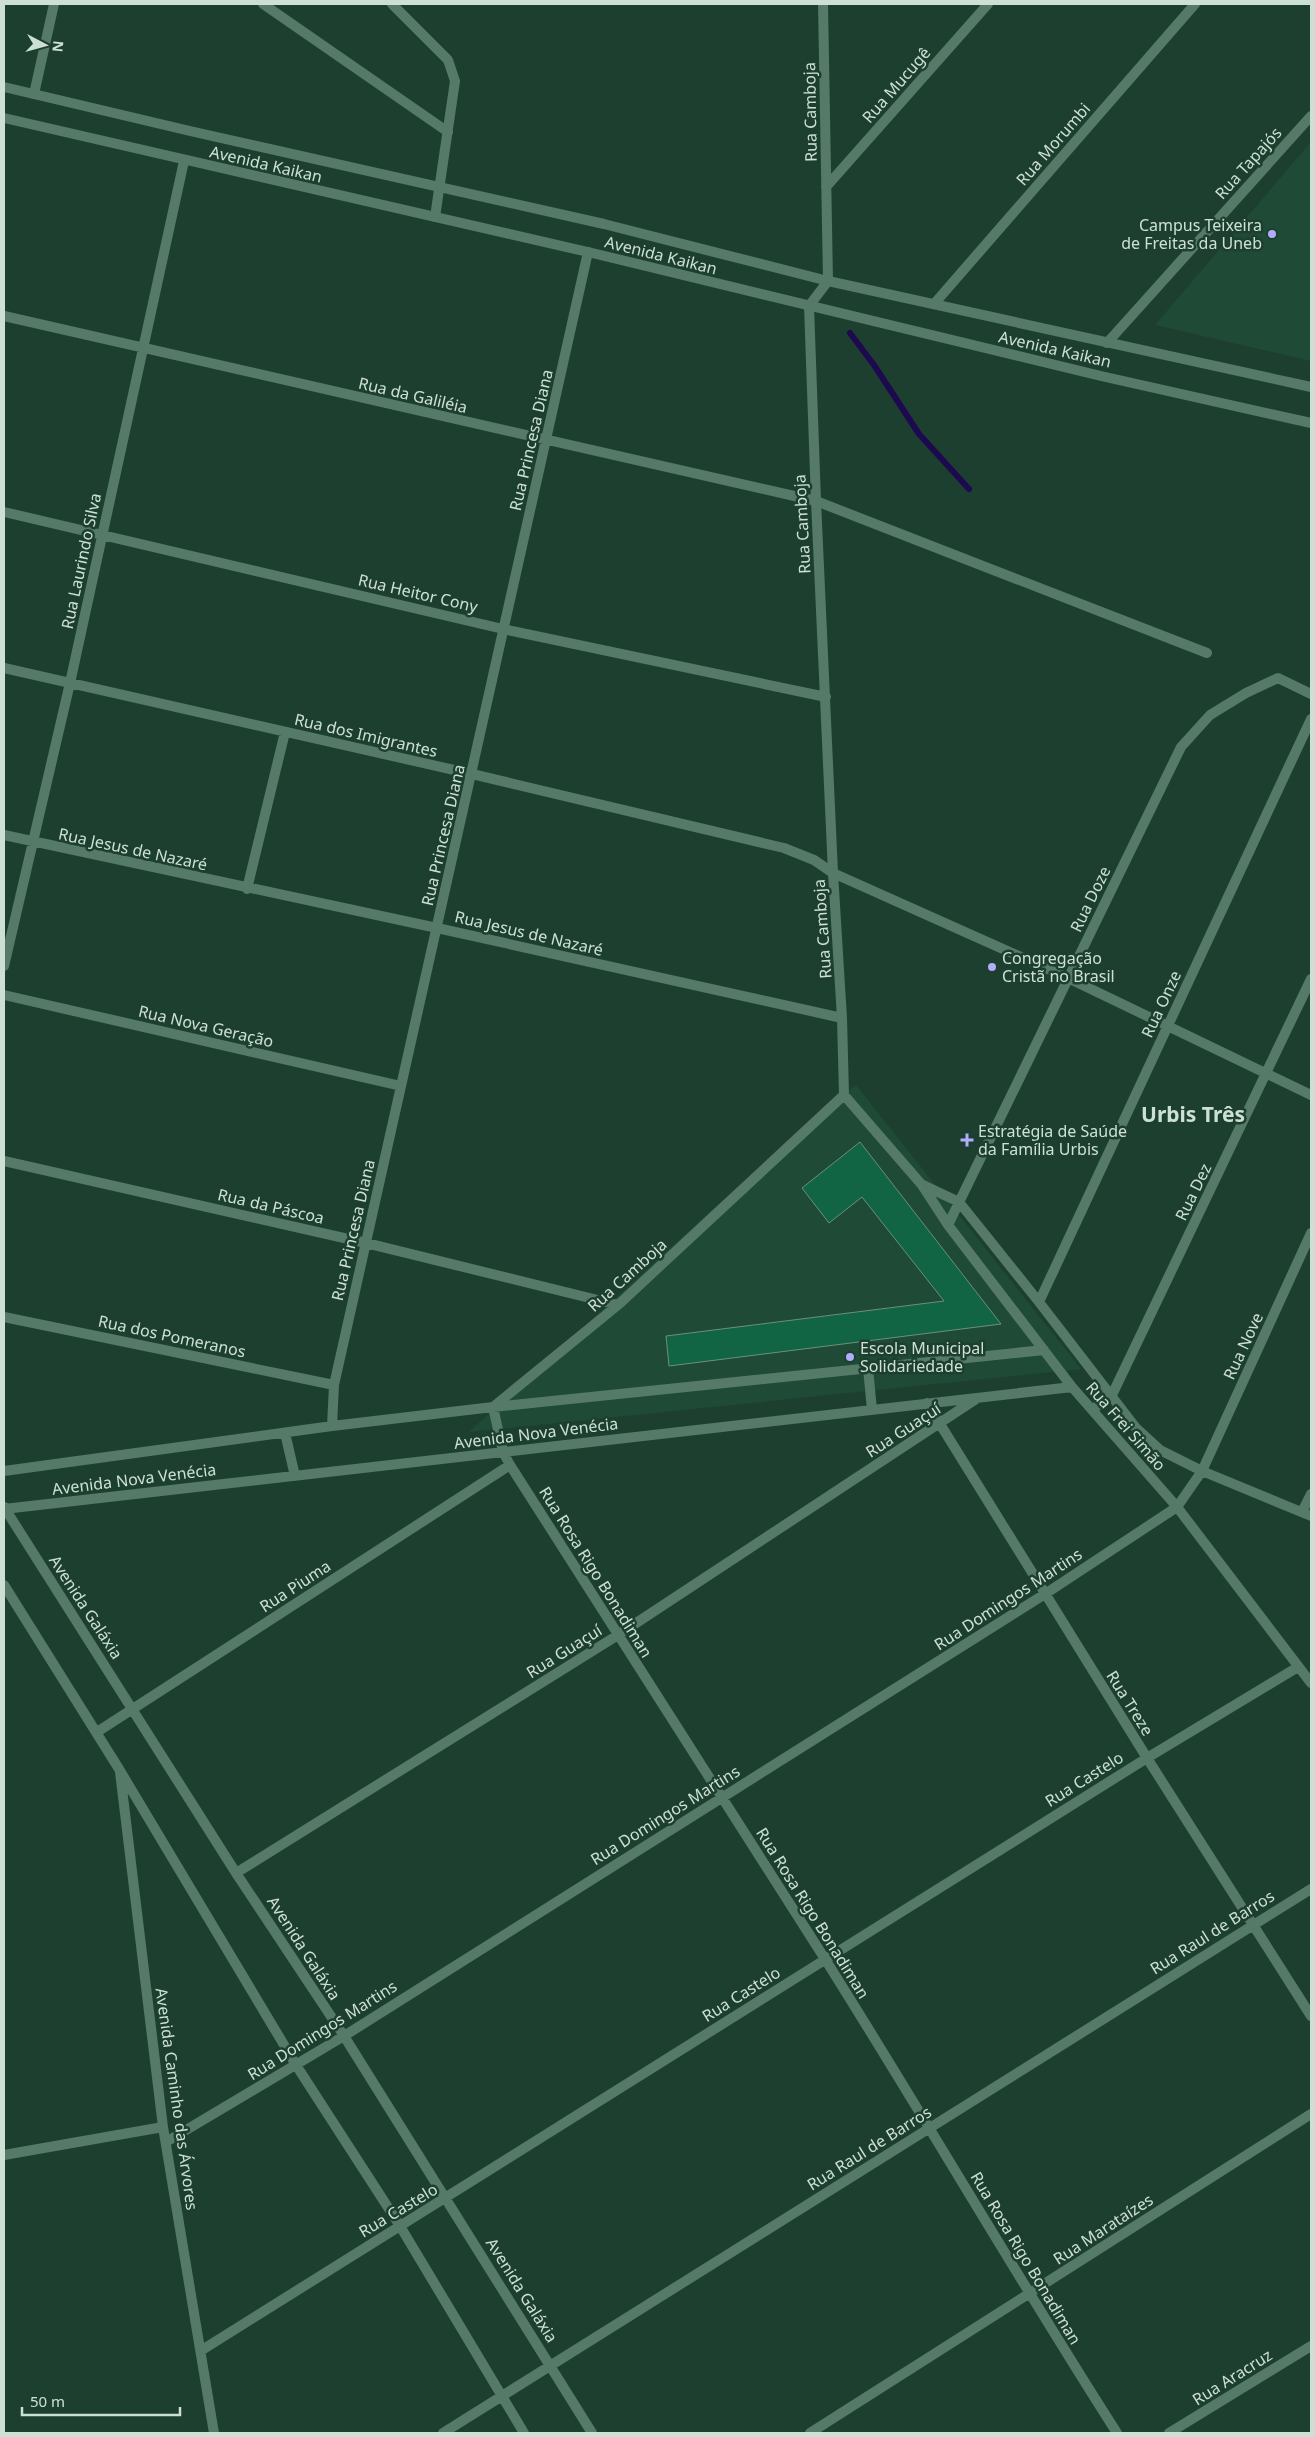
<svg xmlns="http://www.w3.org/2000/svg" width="1315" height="2437" font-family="'Noto Sans',sans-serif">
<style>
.built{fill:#1f4a36}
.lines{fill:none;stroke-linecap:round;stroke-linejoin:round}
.stream{stroke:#1d0950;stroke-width:6}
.building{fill:#116444;stroke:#6c907d}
.service{stroke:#557a67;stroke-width:10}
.minor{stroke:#557a67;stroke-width:10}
.tertiary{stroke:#557a67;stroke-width:10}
.poi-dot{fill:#b1adfa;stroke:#1d3f2f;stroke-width:2}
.labels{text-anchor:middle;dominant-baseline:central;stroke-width:5;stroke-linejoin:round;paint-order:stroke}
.street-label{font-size:16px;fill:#cde0d6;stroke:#1d3f2f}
.poi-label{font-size:16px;fill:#cde0d6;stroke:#1d3f2f;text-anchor:start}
.district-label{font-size:21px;font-weight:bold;fill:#cde0d6;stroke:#1d3f2f}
</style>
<rect width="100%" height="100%" fill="#1d3f2f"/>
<!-- built -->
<path class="built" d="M1311,142V361L1155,325Z
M856,1085L1081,1369L469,1432L727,1196Z"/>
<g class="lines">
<!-- stream -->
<path class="stream" d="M850,333L874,365L919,434L969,489"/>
</g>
<!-- building -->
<path class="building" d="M860,1142L1001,1324L669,1366L666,1336L944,1301L862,1197L829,1223L802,1188Z"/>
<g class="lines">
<!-- service -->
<path class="service" d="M263,4L448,132
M816,501L1207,653"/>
<!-- minor -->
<path class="minor" d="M392,4L448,60L455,81L435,217
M823,4L828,281L809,306L816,501L833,873L842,1018L844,1095L618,1305L493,1407L503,1452L510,1465C614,1629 721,1793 825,1959C924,2116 1017,2277 1117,2433
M34,94L54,4
M826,187L988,4
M934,304L1195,4
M4,316L816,501
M1107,343L1311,116
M4,512L503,629L826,697
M4,668L472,774L784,848L814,860L833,873L1068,978L1311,1095
M4,835L437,928L842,1018
M247,889L285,732
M4,966L70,683L184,161
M4,995L401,1086
M844,1095L922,1185L948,1225L1072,1387L1177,1507L1311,1683
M4,1161L366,1243L618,1305
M923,1185L959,1202L1039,1302L1136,1428L1160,1450L1202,1471L1311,1516
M948,1225L1181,747L1210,715L1246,693L1278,678L1311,694
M1039,1302L1311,719
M4,1317L334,1385
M868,1368L872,1410
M927,1403L1147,1758L1311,2016
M1092,1410L1112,1395L1311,979
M332,1426L334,1385L588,252
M285,1433L295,1476
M4,1471L332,1426L493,1407L1044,1350
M4,1507L236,1873L344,2036L592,2433
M4,1509L1072,1387
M1302,1512L1311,1494
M4,1585L119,1769L296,2065L400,2226L524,2433
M97,1732L510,1465
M120,1772L163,2127L214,2433
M236,1873L618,1635L976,1399
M166,2142L344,2036L1045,1594L1177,1507L1202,1471L1311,1233
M4,2155L163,2127
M202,2350L1147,1758L1298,1667
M443,2433L1311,1889
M810,2433L1311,2114
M1169,2433L1311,2346"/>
<!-- tertiary -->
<path class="tertiary" d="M4,87L190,131L604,224L828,281L1311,387
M4,118L588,252L1101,376L1311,423"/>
</g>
<!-- markers -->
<g class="poi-dot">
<circle cx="1272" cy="234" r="5"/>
<circle cx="992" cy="967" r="5"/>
<path d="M964.5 1132.5h5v5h5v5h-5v5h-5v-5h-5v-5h5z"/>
<circle cx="850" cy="1357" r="5"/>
</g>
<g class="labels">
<!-- street labels -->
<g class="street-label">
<text transform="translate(896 85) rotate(-49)">Rua Mucugê</text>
<text transform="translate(810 112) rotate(-91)">Rua Camboja</text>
<text transform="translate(1053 144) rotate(-49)">Rua Morumbi</text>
<text transform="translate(1248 163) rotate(-48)">Rua Tapajós</text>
<text transform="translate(266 164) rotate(13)">Avenida Kaikan</text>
<text transform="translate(661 255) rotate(14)">Avenida Kaikan</text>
<text transform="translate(1055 349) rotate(13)">Avenida Kaikan</text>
<text transform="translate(413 395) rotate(13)">Rua da Galiléia</text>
<text transform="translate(531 440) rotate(-77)">Rua Princesa Diana</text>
<text transform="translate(802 524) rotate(-93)">Rua Camboja</text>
<text transform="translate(81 561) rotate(-78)">Rua Laurindo Silva</text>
<text transform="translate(418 593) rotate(13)">Rua Heitor Cony</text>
<text transform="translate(366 735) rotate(13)">Rua dos Imigrantes</text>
<text transform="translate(443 835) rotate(-77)">Rua Princesa Diana</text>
<text transform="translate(133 849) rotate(12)">Rua Jesus de Nazaré</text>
<text transform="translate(1090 899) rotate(-64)">Rua Doze</text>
<text transform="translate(822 929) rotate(-94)">Rua Camboja</text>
<text transform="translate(529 933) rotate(13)">Rua Jesus de Nazaré</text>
<text transform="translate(1161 1004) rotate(-65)">Rua Onze</text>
<text transform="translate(206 1026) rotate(13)">Rua Nova Geração</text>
<text transform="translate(1193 1192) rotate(-64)">Rua Dez</text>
<text transform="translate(271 1206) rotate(13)">Rua da Páscoa</text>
<text transform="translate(353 1230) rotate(-77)">Rua Princesa Diana</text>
<text transform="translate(627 1275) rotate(-42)">Rua Camboja</text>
<text transform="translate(172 1336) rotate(12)">Rua dos Pomeranos</text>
<text transform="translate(1243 1346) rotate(-65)">Rua Nove</text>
<text transform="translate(1126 1426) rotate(49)">Rua Frei Simão</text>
<text transform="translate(903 1430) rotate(-33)">Rua Guaçuí</text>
<text transform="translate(536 1433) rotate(-7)">Avenida Nova Venécia</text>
<text transform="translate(134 1479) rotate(-7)">Avenida Nova Venécia</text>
<text transform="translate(596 1572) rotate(58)">Rua Rosa Rigo Bonadiman</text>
<text transform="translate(295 1586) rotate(-33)">Rua Piuma</text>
<text transform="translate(1008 1599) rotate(-33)">Rua Domingos Martins</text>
<text transform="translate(86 1607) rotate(57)">Avenida Galáxia</text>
<text transform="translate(564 1651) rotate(-32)">Rua Guaçuí</text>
<text transform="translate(1130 1703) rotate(58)">Rua Treze</text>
<text transform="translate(1084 1779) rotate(-32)">Rua Castelo</text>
<text transform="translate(665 1815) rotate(-32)">Rua Domingos Martins</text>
<text transform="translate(813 1913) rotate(58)">Rua Rosa Rigo Bonadiman</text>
<text transform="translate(1212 1932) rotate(-32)">Rua Raul de Barros</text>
<text transform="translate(304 1948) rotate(57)">Avenida Galáxia</text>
<text transform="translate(741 1994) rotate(-32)">Rua Castelo</text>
<text transform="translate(322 2030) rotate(-32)">Rua Domingos Martins</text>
<text transform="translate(177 2099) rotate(82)">Avenida Caminho das Árvores</text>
<text transform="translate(869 2148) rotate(-32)">Rua Raul de Barros</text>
<text transform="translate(398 2210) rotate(-31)">Rua Castelo</text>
<text transform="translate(1103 2229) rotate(-33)">Rua Marataízes</text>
<text transform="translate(1026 2258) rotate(59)">Rua Rosa Rigo Bonadiman</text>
<text transform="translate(522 2290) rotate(58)">Avenida Galáxia</text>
<text transform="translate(1232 2377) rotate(-32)">Rua Aracruz</text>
</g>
<!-- poi labels -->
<g class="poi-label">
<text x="1262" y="225" text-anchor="end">Campus Teixeira<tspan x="1262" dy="18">de Freitas da Uneb</tspan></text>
<text x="1002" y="958">Congregação<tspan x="1002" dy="18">Cristã no Brasil</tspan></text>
<text x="978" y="1131">Estratégia de Saúde<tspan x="978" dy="18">da Família Urbis</tspan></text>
<text x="860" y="1348">Escola Municipal<tspan x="860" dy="18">Solidariedade</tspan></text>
</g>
<!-- district labels -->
<g class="district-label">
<text x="1193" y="1114">Urbis Três</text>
</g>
</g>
<!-- border -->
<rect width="1315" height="2437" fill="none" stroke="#cde0d6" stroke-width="10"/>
<!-- north arrow -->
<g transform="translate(45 45) rotate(96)" stroke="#1d3f2f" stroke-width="4" paint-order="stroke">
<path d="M0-4L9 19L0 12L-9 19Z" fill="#cde0d6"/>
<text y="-8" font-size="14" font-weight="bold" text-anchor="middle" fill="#cde0d6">N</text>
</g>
<!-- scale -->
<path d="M22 2407v8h158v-8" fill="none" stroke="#cde0d6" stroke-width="2.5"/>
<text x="30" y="2407" font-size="15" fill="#cde0d6" stroke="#1d3f2f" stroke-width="4" paint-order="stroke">50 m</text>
</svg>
